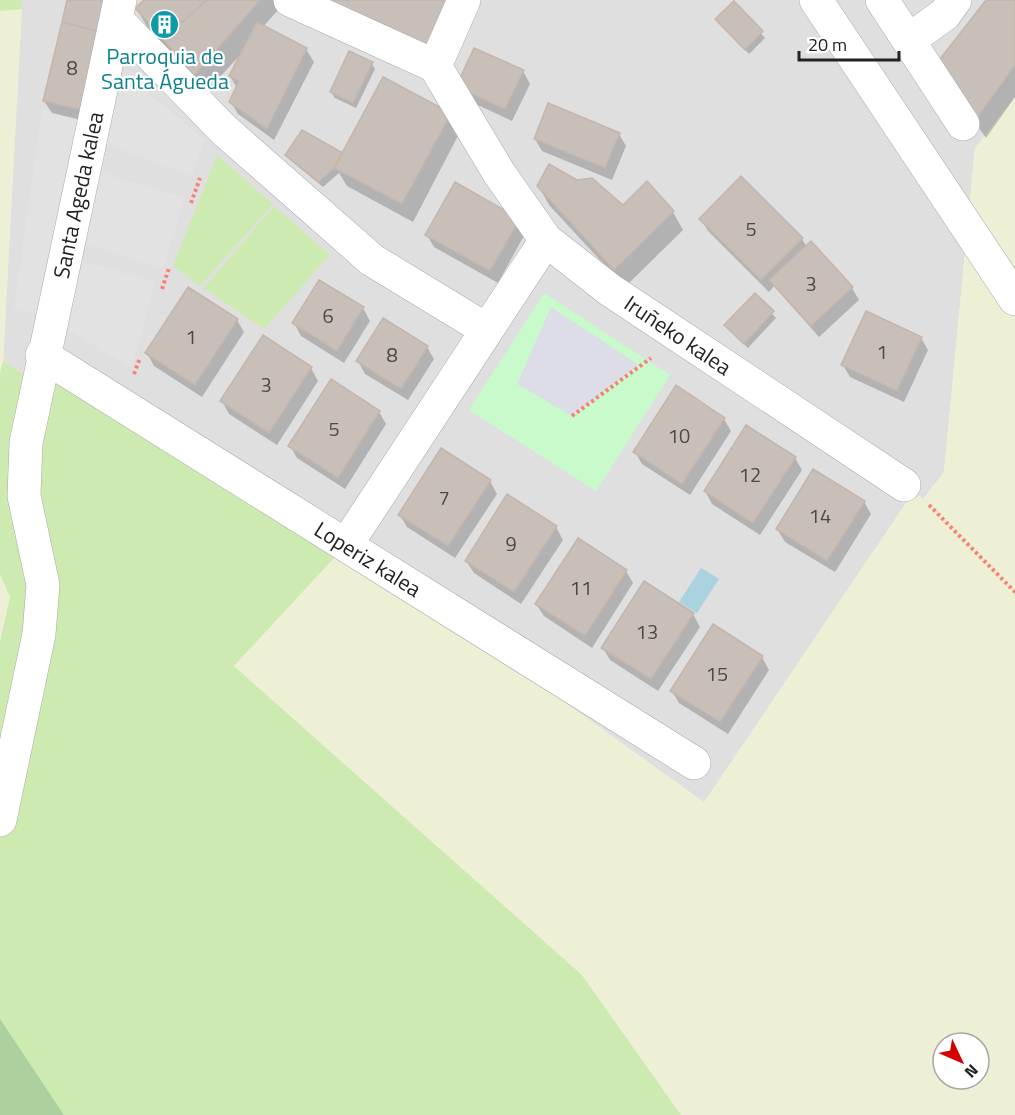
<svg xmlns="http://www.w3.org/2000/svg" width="1015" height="1115" font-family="'Titillium Web',sans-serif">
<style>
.residential{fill:#e0dfdf}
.farmland{fill:#eef0d5;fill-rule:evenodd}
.grass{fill:#cdebb0}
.forest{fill:#add19e}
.park{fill:#c8facc}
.parking{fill:#e2e2e2}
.plaza{fill:#dddde8}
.water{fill:#aad3df}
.shadow{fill:#0003}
.building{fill:#c7bfb8;stroke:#c4b6ab;stroke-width:1.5}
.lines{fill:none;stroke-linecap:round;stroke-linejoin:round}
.minor-casing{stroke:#a9a9a9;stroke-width:34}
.path{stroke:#fa8072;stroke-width:4;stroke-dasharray:3 3;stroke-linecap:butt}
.minor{stroke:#fff;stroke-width:33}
.labels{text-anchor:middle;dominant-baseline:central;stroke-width:4.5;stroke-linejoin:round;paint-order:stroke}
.number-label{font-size:20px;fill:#4b4948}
.culture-label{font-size:22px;fill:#0d838f;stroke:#fff}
.street-label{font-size:22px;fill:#222;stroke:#fff}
</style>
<rect width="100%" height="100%" fill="#f2efe9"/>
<!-- residential -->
<path class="residential" d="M22,0H1015V97L975,148L944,472L704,803L3,361Z"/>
<!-- farmland -->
<path class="farmland" d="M22,9L3,361L0,373V11Z
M1015,97V1115H681L582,975L234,666L346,545L704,802L914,491L923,499L944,472L975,148ZM943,1043H979V1079H943Z
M0,574L11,597L0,642Z"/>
<!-- grass -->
<path class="grass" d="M0,0H22V9L0,11Z
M217,155L273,204L200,286L173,266Z
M274,206L330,255L264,329L204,288Z
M42,355L346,545L234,666L582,975L681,1115H64L0,1020V642L10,597L0,574V373L3,361L55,394Z"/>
<!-- forest -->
<path class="forest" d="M0,1019L64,1115H0Z"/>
<!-- park -->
<path class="park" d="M544,293L670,375L596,491L469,410Z"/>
<!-- parking -->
<path class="parking" d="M125,74L205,140L192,175L101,143Z
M42,110L80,119L41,315L14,308Z
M97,171L185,198L163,268L75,241Z
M77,259L155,282L132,368L59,325Z"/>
<!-- plaza -->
<path class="plaza" d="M551,307L639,365L572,416L517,384Z"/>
<!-- water -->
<path class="water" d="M701,568L719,579L697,613L679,602Z"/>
<!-- shadow -->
<path class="shadow" d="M69,0L89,122L52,113L44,101Z
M147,0H473L285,2L263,27L306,49L314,62L274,140L238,114L231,102L237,88L230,76L243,52L205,93L150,32L137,9Z
M988,0H1015V97L986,138L948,83Z
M734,3L765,38L749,54L717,20Z
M371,63L375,69L356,108L335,98L331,92Z
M523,71L530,84L512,121L465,99L458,87Z
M450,114L460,132L413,222L347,186L339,173L323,187L290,160L287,155H343Z
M619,134L626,146L612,180L542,151L535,139Z
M455,184L526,232L498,283L434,247L427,235Z
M539,186L623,207L673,212L683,230L625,287L549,205Z
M701,219L802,239L807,247L852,288L859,300L819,337L774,286L769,292L708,231Z
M755,295L776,318L748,348L726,326Z
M363,308L370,321L344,363L301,336L294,323Z
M237,320L244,332L202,397L154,366L147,353Z
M263,337L311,368L318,381L277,445L229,414L222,401Z
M921,338L928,350L904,402L850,377L843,365Z
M427,347L434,359L408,400L365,374L358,361Z
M379,412L386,424L345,489L297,458L290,446Z
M724,419L731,431L690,495L642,464L635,452Z
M795,458L802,470L760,535L712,504L705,491Z
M490,481L497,494L455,558L407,527L400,515Z
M864,502L871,514L835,572L785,542L777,529Z
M556,527L563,540L521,604L474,573L466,561Z
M626,571L633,583L592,648L544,616L536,604Z
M693,614L700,627L658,691L610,660L603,648Z
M762,657L769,670L728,734L679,703L672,691Z"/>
<!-- building -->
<path class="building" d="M67,0H109L101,32L62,22Z
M144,0H207L163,39L135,8Z
M207,0H260L194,76L163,39Z
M317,0H449L424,51Z
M986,0H1015V65L975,121L936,64Z
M734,1L763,31L745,50L715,19Z
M62,22L101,32L82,110L43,101Z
M257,22L307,48L267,129L229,102L239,81L229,76Z
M474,48L524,70L505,109L456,87Z
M349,51L373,62L353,103L330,92Z
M383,77L451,113L402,204L334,168Z
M548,103L620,133L605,168L534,139Z
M302,130L343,153L334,168L319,182L285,155Z
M549,164L577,180L592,178L623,205L647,181L674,211L614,270L537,186Z
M741,176L803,238L761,280L699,219Z
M455,182L520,219L490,271L425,235Z
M811,241L853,287L811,326L769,280Z
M319,280L364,307L337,351L292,323Z
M188,287L238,319L195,385L145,353Z
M755,293L774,311L744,344L724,325Z
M866,311L922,337L897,391L841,365Z
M383,318L428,346L401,389L356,361Z
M263,335L312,367L269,433L220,401Z
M331,379L380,411L338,478L288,446Z
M676,385L725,418L682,484L633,452Z
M746,425L796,457L753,523L704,491Z
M441,448L491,480L448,546L398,515Z
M813,469L865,501L827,561L776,529Z
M507,494L557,526L514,592L465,561Z
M578,538L627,570L585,636L535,604Z
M644,581L694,613L651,679L601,648Z
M713,624L763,656L720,722L670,691Z"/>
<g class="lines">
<defs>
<path id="minor" d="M290,0L435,66L499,173L546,240L610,290L904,485
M816,0L1015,299
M882,0L963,124
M116,19L224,130L372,260L487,330
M909,40L945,14L955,0
M435,66L464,0
M42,355L694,763
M346,545L546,240
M0,820L39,634L43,585L24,496L26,443L120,0"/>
</defs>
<!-- minor casing -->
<use href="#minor" class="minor-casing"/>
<!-- path -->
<path class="path" d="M191,203L200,178
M162,289L169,268
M134,374L140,358
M572,416L651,358
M929,505L1015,592"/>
<!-- minor -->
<use href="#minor" class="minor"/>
</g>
<!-- icons -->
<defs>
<symbol id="building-disc" viewBox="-11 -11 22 22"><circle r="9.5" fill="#0f9aa8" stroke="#fff"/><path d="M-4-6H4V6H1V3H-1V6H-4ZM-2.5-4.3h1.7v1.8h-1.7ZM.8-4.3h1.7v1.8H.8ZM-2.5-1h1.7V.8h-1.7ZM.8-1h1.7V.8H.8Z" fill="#fff"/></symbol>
</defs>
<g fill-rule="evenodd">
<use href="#building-disc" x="148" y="8" width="33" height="33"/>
</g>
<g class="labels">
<!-- number labels -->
<g class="number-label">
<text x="72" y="67">8</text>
<text x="751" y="228">5</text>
<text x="811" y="283">3</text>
<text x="328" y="315">6</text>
<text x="191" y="336">1</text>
<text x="882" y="351">1</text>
<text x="392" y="354">8</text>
<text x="266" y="384">3</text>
<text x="334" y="428">5</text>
<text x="679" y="435">10</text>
<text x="750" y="474">12</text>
<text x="444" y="497">7</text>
<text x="820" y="515">14</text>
<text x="511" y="543">9</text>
<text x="581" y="587">11</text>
<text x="647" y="631">13</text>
<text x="717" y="673">15</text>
</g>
<!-- culture labels -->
<g class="culture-label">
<text x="165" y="56">Parroquia de<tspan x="165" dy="25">Santa Águeda</tspan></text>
</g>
<!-- street labels -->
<g class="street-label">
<text transform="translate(78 195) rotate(-78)">Santa Ageda kalea</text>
<text transform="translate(678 335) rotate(34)">Iruñeko kalea</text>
<text transform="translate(368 559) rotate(32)">Loperiz kalea</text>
</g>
</g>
<!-- north arrow -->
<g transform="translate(961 1061) rotate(134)"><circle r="28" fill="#ffffff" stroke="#a7a7a7" stroke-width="1.5"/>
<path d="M0-4.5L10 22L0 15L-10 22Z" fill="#d40000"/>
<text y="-9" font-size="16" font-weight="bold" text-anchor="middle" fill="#222222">N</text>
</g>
<!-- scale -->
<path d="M799 51v9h100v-9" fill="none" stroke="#222222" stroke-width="3"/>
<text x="808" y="51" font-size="18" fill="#222222" stroke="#ffffff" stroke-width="4.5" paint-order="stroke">20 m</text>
</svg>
